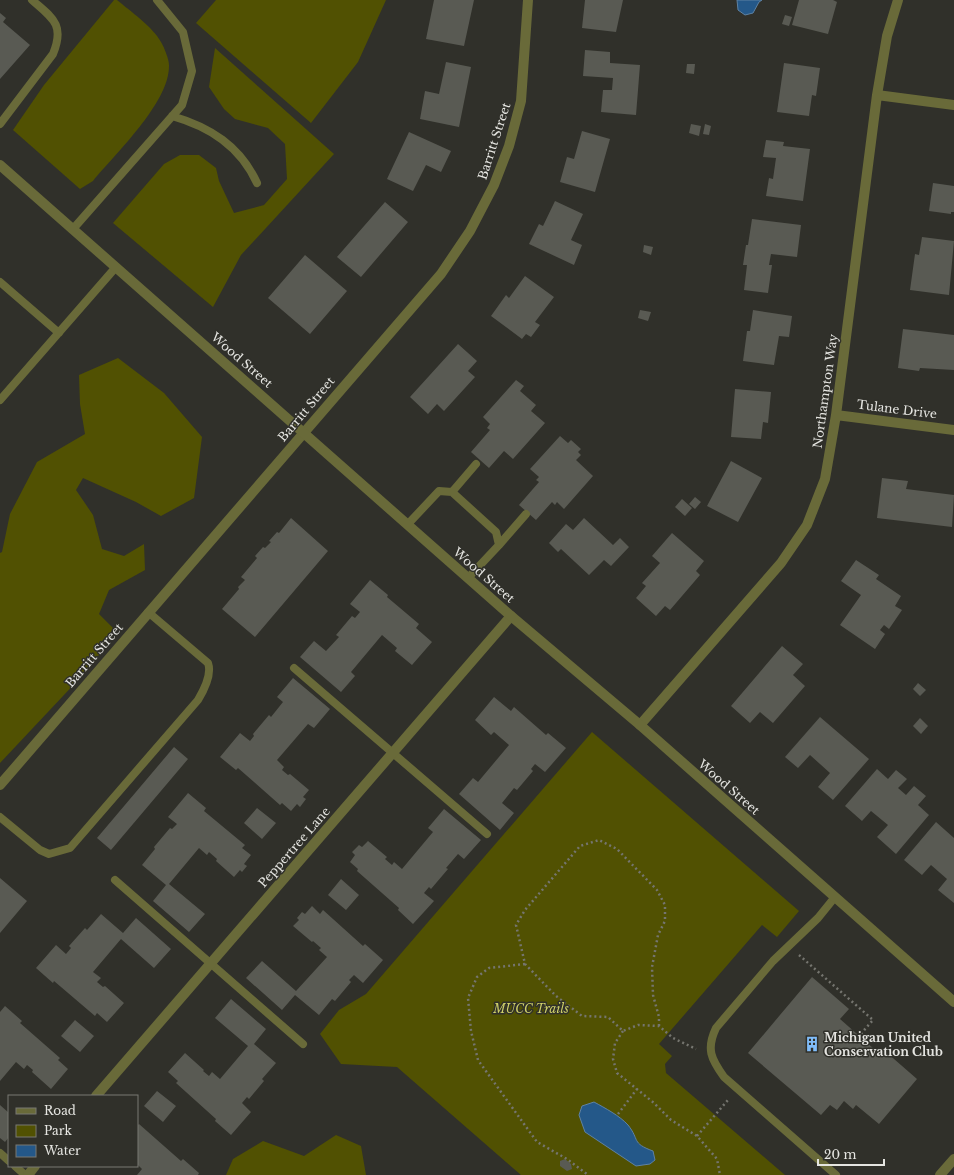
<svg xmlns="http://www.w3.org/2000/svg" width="954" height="1175" font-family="'Libre Baskerville',serif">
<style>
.green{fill:#515102}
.water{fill:#245889;stroke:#5e82a3}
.building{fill:#595a53}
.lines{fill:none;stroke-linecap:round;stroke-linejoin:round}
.path{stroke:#75756f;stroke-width:2.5;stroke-dasharray:2 3;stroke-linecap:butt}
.service{stroke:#696a39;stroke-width:8}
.minor{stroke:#696a39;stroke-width:10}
.tertiary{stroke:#696a39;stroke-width:10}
.labels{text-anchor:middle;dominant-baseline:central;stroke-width:3;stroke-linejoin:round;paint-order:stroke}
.street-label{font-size:12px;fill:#e5e5e1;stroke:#30302a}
.park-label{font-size:12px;font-style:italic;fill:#cfd069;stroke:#30302a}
.poi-label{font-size:12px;font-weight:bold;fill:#e5e5e1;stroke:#30302a;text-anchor:start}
</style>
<rect width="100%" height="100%" fill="#30302a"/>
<!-- green -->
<path class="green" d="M114,0H117C130,11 153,27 161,42C164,47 169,59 169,65C170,102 116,153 93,181L80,189L13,130L44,85Z
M216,0H386L358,62L311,123L196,23Z
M215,48L334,154L241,255L213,307L113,223L164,164L180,155H199L216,168L219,181L234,213L264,205L287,179L285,144L268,128L235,119L224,109L209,87Z
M118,358L164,393L202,437L194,498L161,516L136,502L83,478L76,490L93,515L102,549L124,556L144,544L145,570L109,590L99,614L113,628L95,662L0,763V553L2,552L10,514L37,462L85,434L80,404L79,375Z
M592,732L799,911L777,937L762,925L659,1044L672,1056L665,1064L666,1073L785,1175H521L397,1067L341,1064L320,1034L339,1010L366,994Z
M336,1135L361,1146L366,1175H226L233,1159L263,1141L304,1156Z"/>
<!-- water -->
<path class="water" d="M737,0H762L759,2L753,13L745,15L738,10Z
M594,1102C605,1108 620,1116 628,1125C640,1140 631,1143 653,1151L655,1160L650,1164L636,1166L585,1132L579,1115L582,1106Z"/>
<!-- building -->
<path class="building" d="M434,0H474L464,46L426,39Z
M585,0H623L616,32L582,28Z
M799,0H833L837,2L828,34L792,25Z
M0,13L6,18L3,22L30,45L0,79Z
M785,15L792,17L789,26L782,24Z
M585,50L610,52V63L640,65L636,115L601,112L603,90H612L613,78L583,76Z
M446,62L471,67L459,127L420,119L425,91L439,94Z
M784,63L820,68L816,96L812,95L809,116L777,112Z
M687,64H695L694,74L686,73Z
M691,124L701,126L699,136L689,133Z
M705,124L711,126L709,135L703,134Z
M582,131L610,139L595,192L560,182L567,157L574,159Z
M409,132L451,151L441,172L426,165L413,191L387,179Z
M766,140L784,142L783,146L810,149L803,201L766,196L769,178L773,179L776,158L763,157Z
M933,183L954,186V212H951V214L929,211Z
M555,201L583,214L571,240L582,245L574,265L529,244L539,224L543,226Z
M385,202L408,222L361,277L337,257Z
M752,219L801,225L797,257L771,254L769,265H772L768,293L744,290L747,265H743L746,245H748Z
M922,237L954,241L949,295L910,290L915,254L919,255Z
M644,245L653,247L651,255L643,252Z
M305,255L347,291L310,334L268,298Z
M525,276L554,297L535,322L540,325L531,337L526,334L522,339L491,316L506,295L509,298Z
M640,310L651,312L648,321L638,318Z
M753,310L792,316L789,337L779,336L774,365L743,361L747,331H750Z
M903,329L954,335V370L920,368L919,371L898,368Z
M458,344L477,361L468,371L475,377L444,411L437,404L428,414L410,397Z
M516,380L524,386L520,391L536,405L531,411L545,423L513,459L504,451L489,468L471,452L490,430L487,428L490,424L483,417Z
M735,389L771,392L768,423L763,422L761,439L731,437Z
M560,436L568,443L571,440L581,449L578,452L581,455L576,460L593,476L564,509L557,502L555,505L552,502L536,520L519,505L539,482L536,480L539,477L530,469Z
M731,461L762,478L738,522L707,506Z
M882,478L908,481L906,489L954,495L952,527L877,518Z
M695,497L701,502L695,509L689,504Z
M682,499L692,508L685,516L675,507Z
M291,518L328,551L255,637L222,609L239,589L238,587L245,580L241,577L257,558L255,556L263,547L265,548L271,542L269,541L277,532L279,533Z
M584,518L613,545L620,538L629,547L611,566L604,560L589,575L561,549L558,552L549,543L566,524L573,530Z
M672,533L704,561L696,571L700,575L670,610L665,606L656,616L636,598L646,586L642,583L660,563L652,556Z
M856,560L879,575L876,579L901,596L895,606L902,610L889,629L884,625L880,630L885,634L875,649L840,625L861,595L841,581Z
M370,580L388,595L387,597L419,624L416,628L432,642L412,665L395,651L397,648L382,635L351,672L355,676L341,692L300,657L314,641L326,651L339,637L336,635L352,616L355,618L360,612L350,604Z
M782,646L803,664L793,675L805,686L773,723L760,712L750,723L731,706Z
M293,678L330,709L314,728L308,724L277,760L284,767L282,770L288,775L290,774L309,790L303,797L306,799L300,807L297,804L291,811L282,803L280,805L238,768L236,770L220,757L240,733L250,741L254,736L253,734L269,715L271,717L283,702L277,697Z
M918,683L926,690L920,696L913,689Z
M494,697L511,711L514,707L546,735L548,733L566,748L545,772L535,764L531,769L533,771L517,790L514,788L502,803L514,813L500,830L459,794L473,778L478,782L509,745L494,732L491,735L475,720Z
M820,717L869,759L833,800L818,787L830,773L810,755L798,768L785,757Z
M920,718L928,726L921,734L913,726Z
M174,747L188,759L111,850L97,838Z
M877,769L888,779L896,770L907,779L898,788L906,795L914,786L926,796L918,805L929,815L896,854L877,837L888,825L871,811L862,821L845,806Z
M188,793L206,808L204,811L245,845L242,848L251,855L244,864L247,866L242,872L240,870L234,877L216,861L217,859L209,852L207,855L199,848L169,884L205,914L189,932L153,901L166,885L142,865L155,849L154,847L170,828L172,829L177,824L168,817Z
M257,808L276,823L262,839L244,823Z
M444,809L481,840L464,859L458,854L446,868L448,869L431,889L429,887L424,893L434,901L413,924L398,910L399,908L357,871L358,869L350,862L355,855L352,852L359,845L362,847L368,841L387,857L385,859L392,865L394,862L402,869L433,832L428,828Z
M936,822L954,838V903L938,890L947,879L931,865L922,875L904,860Z
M0,878L27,901L0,933Z
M341,879L359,895L346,910L328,895Z
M312,906L320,914L323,910L363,946L365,944L383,960L363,983L354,975L349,980L351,982L335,1001L332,999L319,1015L295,995L282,1010L246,978L262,961L296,991L327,957L319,950L321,948L313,941L312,942L293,926L299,920L297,918L302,912L305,914Z
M101,914L123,933L136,918L171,949L154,968L121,939L93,972L101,978L97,982L103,987L105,986L124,1003L107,1022L97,1013L95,1016L54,981L53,983L36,968L56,945L66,954L71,948L69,946L85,928L87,930Z
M812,977L849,1009L840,1019L882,1056L886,1052L917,1079L879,1124L856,1105L853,1109L844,1101L837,1110L830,1105L821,1115L748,1053Z
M231,999L266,1029L254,1044L276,1063L262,1079L264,1081L249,1099L247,1097L242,1103L251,1112L231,1135L215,1121L216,1119L176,1083L178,1081L168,1072L185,1053L204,1070L203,1071L209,1076L212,1072L220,1079L248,1046L215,1018Z
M5,1006L22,1021L20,1023L60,1058L58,1060L68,1069L51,1089L32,1072L33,1070L27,1065L24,1069L16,1062L0,1081V1012Z
M75,1020L94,1036L80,1052L61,1036Z
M157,1091L176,1106L163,1122L144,1106Z
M0,1105L9,1113V1137L5,1142L0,1138Z
M139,1124L181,1161L183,1159L199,1173L198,1175H137L142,1169L137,1164V1126Z
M565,1159L571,1164L572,1169L567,1171L560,1166V1161Z"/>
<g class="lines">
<!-- path -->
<path class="path" d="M799,955L873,1020L859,1036
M525,964L489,968L477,977L468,998L471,1031L478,1060L537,1142L567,1159L588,1175
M659,1026V1017L653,995L652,967L658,935L665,921V905L657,890L617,849L599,840L580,846L525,910L516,925L525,964L556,996L582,1016L608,1017L623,1031L638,1025L659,1026L673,1038L696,1049
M623,1031L615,1043L613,1059L617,1073L654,1103L671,1120L697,1136L717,1159L720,1175
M618,1114L637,1089
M697,1136L728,1100"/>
<!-- service -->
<path class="service" d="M172,116C210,127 240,146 257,183
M0,124L53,54C65,25 53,18 32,0
M73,229L182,105L192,71L183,32L157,0
M0,282L59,333
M0,400L116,267
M452,492L476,464
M408,524L439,491L452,492L496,532L499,545L468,578
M499,545L526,514
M294,668L487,834
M0,817L40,850L49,854L70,848L198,700C204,690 212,674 208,663L148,612
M115,880L303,1044
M835,897L818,918L773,961L716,1028C706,1049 711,1059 724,1077L836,1175
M0,1153L9,1161
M15,1166L25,1175"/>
<!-- minor -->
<path class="minor" d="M877,95L954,105
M836,415L954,430
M640,725L781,563L807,525L825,479L836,415L877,95L887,36L898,0
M0,785L441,274L470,231L494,185L509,146L521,101L528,0
M96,1096L511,616
M28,1175L35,1166
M940,1175L954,1159"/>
<!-- tertiary -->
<path class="tertiary" d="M0,165L511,616L640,725L954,1002"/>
</g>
<!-- icons -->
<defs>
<symbol id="building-bare" viewBox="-9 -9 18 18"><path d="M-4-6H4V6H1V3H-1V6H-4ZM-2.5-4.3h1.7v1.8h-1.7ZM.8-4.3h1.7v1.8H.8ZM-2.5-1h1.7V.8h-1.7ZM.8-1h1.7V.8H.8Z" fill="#80bdfa" stroke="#30302a" stroke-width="2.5" paint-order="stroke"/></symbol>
</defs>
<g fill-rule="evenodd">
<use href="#building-bare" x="801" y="1033" width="22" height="22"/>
</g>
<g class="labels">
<!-- street labels -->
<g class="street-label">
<text transform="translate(494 141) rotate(-72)">Barritt Street</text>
<text transform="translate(242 360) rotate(41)">Wood Street</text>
<text transform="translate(825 391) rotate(-82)">Northampton Way</text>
<text transform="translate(306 409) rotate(-50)">Barritt Street</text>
<text transform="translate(897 409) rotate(7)">Tulane Drive</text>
<text transform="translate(484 575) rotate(41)">Wood Street</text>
<text transform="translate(94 655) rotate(-49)">Barritt Street</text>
<text transform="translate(729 787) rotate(41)">Wood Street</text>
<text transform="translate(294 847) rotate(-49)">Peppertree Lane</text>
</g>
<!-- park labels -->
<g class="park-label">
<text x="531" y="1008">MUCC Trails</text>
</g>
<!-- poi labels -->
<g class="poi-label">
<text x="824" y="1037">Michigan United<tspan x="824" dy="14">Conservation Club</tspan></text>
</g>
</g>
<!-- legend -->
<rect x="8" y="1095" width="130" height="72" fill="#30302a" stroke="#787873"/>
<rect x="16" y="1108" width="20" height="6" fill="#696a39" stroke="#787873"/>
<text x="44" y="1115" font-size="12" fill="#e5e5e1">Road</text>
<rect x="16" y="1125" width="20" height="12" fill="#515102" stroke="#787873"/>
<text x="44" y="1135" font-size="12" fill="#e5e5e1">Park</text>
<rect x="16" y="1145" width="20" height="12" fill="#245889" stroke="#787873"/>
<text x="44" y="1155" font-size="12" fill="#e5e5e1">Water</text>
<!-- scale -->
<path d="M818 1159v6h66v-6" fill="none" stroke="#e5e5e1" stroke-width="2"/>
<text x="824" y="1159" font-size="12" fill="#e5e5e1" stroke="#30302a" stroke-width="3" paint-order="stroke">20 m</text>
</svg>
